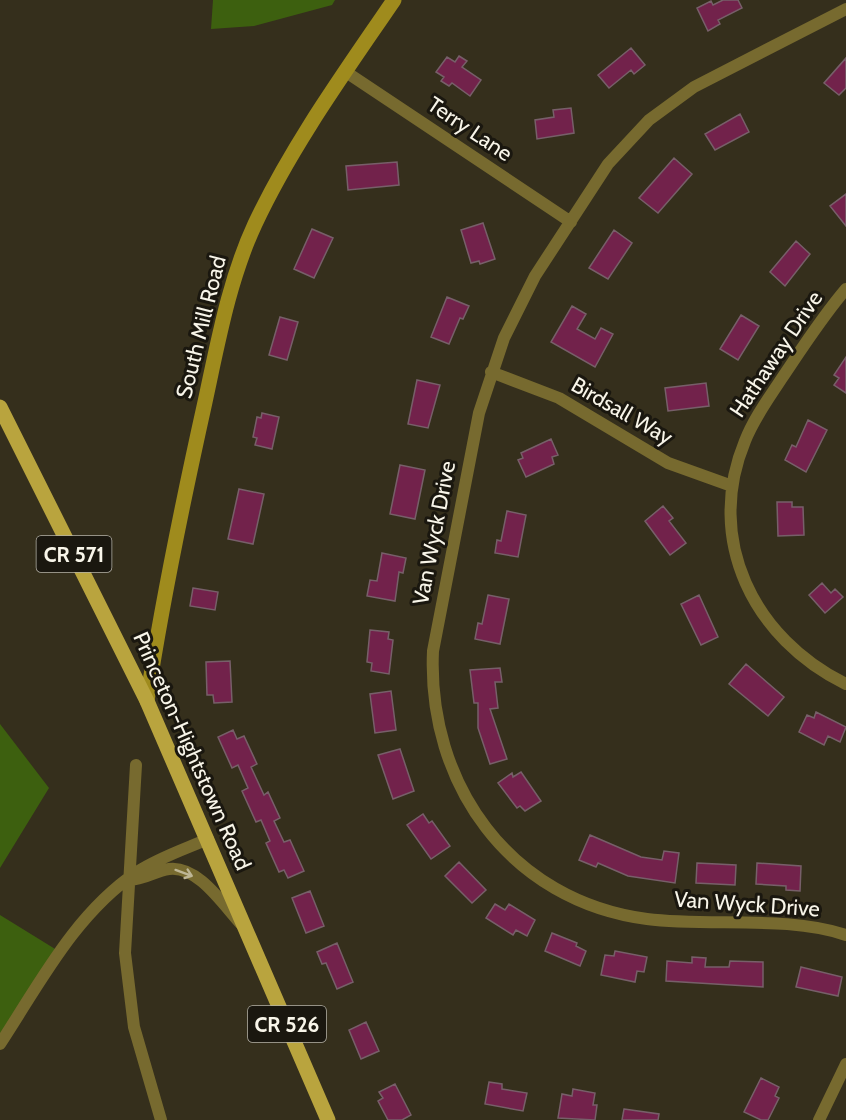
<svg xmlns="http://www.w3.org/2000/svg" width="846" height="1120" font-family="Cabin,sans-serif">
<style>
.green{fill:#3d600f}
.building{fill:#72224b;stroke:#775f69;stroke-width:1.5}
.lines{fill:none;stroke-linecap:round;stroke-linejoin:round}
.minor{stroke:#776a2f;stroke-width:12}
.secondary{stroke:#9f8b1d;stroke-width:15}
.primary{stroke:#b9a43e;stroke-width:15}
.oneway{stroke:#beb695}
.labels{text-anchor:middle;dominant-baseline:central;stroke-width:6;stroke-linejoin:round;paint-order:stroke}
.shield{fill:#1a170f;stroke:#b5b2a8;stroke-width:1.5}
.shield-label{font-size:21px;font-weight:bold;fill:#f8f5e9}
.street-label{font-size:22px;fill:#f8f5e9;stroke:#1a170f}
</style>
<rect width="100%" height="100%" fill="#352f1c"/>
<!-- green -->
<path class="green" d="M213,0H335L332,5L254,26L211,29Z
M0,724L49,788L0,868Z
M0,915L60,952L0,1041Z"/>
<!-- building -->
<path class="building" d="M723,0H738L742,8L718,20L720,24L708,31L697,8L711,1L713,5Z
M631,48L645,65L634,74L631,70L609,88L598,75Z
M459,56L467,61L462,67L481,80L470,96L452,83L449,86L441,81L444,77L436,72L447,57L455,62Z
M846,58V88L839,95L824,83Z
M571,108L574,133L537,139L535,120L554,117L553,110Z
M740,114L749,132L715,150L705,134Z
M674,158L692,174L658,213L639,198Z
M397,162L399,185L348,190L346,166Z
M846,194V226L830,206Z
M483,223L495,259L480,264L479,261L471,263L461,230Z
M312,229L333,238L314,278L294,269Z
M614,230L632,243L608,279L589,268Z
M796,241L810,254L785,286L770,272Z
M447,297L469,306L463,319L460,318L449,344L431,337Z
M572,306L586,314L577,329L595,339L601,328L613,334L595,367L551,342Z
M741,315L759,326L738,360L720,349Z
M280,317L298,322L287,360L269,355Z
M846,357V393L834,385L839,378L834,375Z
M417,380L440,385L428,428L408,424Z
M706,383L709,406L668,411L665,388Z
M262,413L279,417L272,449L255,445L257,438L253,437L257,417L261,418Z
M808,420L827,430L806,472L785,460L792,445L796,447Z
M551,439L558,455L552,457L554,464L526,477L518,460L523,458L521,453Z
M400,465L425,470L415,519L390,514Z
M239,489L264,494L253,544L228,539Z
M777,502H792V507H803L804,535L778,536Z
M663,506L673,518L669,521L686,543L670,555L645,521Z
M507,511L526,515L518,557L495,553L497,540L501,541Z
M382,553L406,558L403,573L399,572L395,601L367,596L370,580L377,581Z
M822,583L831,593L835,589L843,597L825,613L809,595Z
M193,588L218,592L215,610L190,606Z
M488,595L509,599L500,644L475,639L478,623L482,624Z
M699,595L718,637L701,645L681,604Z
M370,630L389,632L388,639L393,640L389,674L371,671L372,663L367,662Z
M230,661L232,702L214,703L213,695H207L206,662Z
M746,664L784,697L768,716L729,684Z
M500,668L502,682H495L498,708L490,709L507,759L490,764L478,728V703H474L470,670Z
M391,691L396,730L375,733L370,694Z
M816,712L846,727L840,742L828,736L824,745L799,732L807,715L814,718Z
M233,730L237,739L244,736L257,764L251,767L264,795L268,792L280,818L274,821L284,842L290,840L304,871L288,878L284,870L279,872L266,843L270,841L261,820L256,822L242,791L248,788L238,765L232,768L218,737Z
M400,749L414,791L393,799L378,755Z
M521,772L541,801L525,811L520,806L517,808L498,783L512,773L513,777Z
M423,814L429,823L432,821L450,846L431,859L407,825Z
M590,835L641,857L662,860L664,851L679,853L675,883L628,876L598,863L596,867L579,860Z
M459,862L486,890L472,903L445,876Z
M697,863L736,865L735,885L696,883Z
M757,863L801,866L800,891L786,890V886L756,884Z
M310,891L324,926L306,933L292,898Z
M495,904L505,910L509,904L535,920L527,936L516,930L513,935L486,918Z
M552,933L577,943L576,946L586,951L580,966L545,951Z
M337,943L353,982L337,989L326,963L322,964L317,952Z
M615,951L647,957L644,972L637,971L635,982L601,975L605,955L614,956Z
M692,957L706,958L705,967H729L730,961L763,962V987L666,981L667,961L692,963Z
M801,967L842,977L838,996L796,987Z
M366,1022L379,1051L361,1059L349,1030Z
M761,1078L779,1087L775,1096L779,1098L768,1120H761L744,1112Z
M489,1082L502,1084V1089L527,1093L523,1111L485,1104Z
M395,1084L411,1115L402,1120H388L378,1101L383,1098L379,1092Z
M573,1089L595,1093L593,1105H597L595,1120L558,1118L562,1094L572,1096Z
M624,1109L659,1114L658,1120H622Z"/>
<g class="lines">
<!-- minor -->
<path class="minor" d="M846,9L694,87L649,120L608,164L535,276L504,338L479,413L433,651C427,784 510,901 647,919C710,927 787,915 846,935
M346,72L571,222
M846,289C822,317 803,347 782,378C769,398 754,418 745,441C704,540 754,639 846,684
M491,372L559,398L668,463L732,486
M136,765L125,953L134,1027L161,1120
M129,880C144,880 155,871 169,869C198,865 224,906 241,924
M0,1044C40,983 75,914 137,872C158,858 185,849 208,839
M819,1120L846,1064"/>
<!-- secondary -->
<path class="secondary" d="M147,701C162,601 183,501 205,402C218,342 229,280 255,224C292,145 345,72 394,0"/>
<!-- primary -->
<path class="primary" d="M0,407L147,701L328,1120"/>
</g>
<!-- one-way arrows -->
<defs><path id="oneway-shaft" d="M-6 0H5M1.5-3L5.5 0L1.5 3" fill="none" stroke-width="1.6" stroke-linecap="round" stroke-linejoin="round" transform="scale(1.5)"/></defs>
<use class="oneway" href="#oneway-shaft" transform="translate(184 873) rotate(20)"/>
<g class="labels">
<!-- shield labels -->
<g class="shield">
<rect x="36.5" y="536" width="75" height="36" rx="4.5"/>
<rect x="248" y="1006" width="78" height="36" rx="4.5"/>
</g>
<g class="shield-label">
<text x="74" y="554">CR 571</text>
<text x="287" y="1024">CR 526</text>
</g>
<!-- street labels -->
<g class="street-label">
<text transform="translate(470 129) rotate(34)">Terry Lane</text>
<text transform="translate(201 327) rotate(-76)">South Mill Road</text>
<text transform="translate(776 354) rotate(-56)">Hathaway Drive</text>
<text transform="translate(622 411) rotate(30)">Birdsall Way</text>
<text transform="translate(434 533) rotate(-79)">Van Wyck Drive</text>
<text transform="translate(192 751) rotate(66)">Princeton-Hightstown Road</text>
<text transform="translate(747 904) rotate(4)">Van Wyck Drive</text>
</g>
</g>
</svg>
